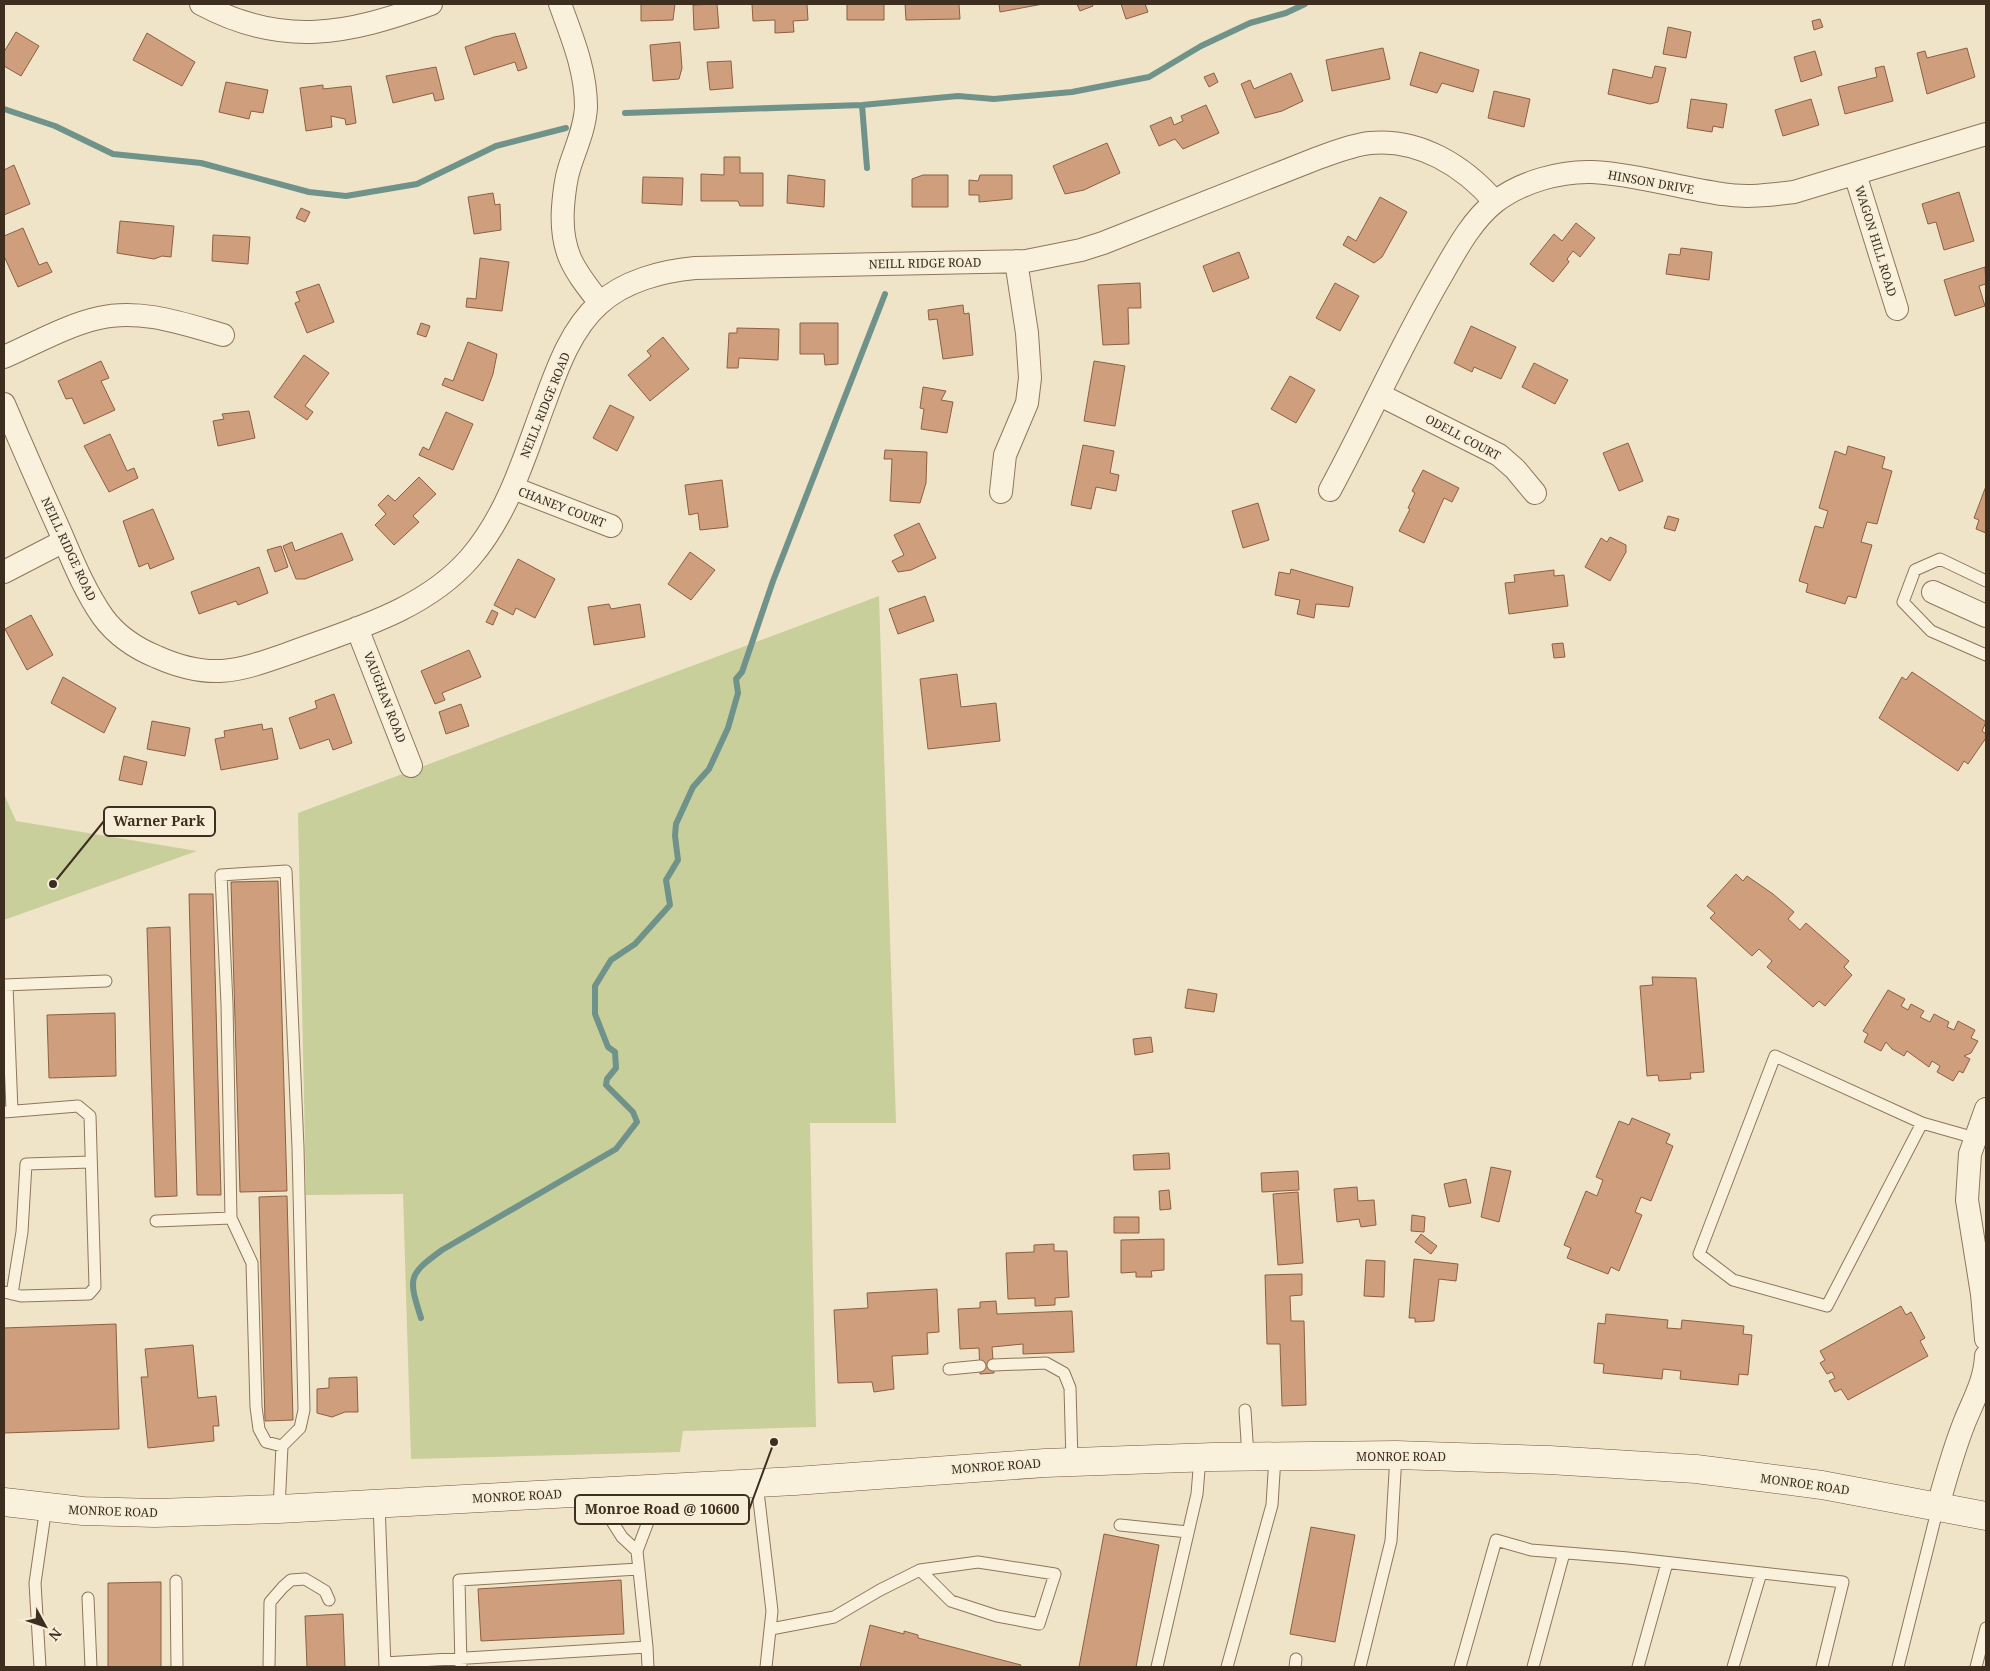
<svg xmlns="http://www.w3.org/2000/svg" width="1990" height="1671" font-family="'Noto Serif',serif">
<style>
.green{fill:#c9cf9b}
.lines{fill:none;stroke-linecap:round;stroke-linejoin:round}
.stream{stroke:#6f938a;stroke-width:6}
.building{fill:#cf9f7d;stroke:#8d5f41}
.service-casing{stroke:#8d765c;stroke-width:13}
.minor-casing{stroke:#8d765c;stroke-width:24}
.secondary-casing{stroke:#6f573f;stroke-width:29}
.service{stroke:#faf1dc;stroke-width:11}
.minor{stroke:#faf1dc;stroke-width:22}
.secondary{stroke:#faf1dc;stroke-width:28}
.labels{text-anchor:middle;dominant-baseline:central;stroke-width:4;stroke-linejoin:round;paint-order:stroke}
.street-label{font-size:12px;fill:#3d2e20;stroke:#f7eed8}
.leader{fill:none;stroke:#3d2e20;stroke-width:2}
.callout-dot{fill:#3d2e20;stroke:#f7eed8;stroke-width:2}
.callout{fill:#f7eed8;stroke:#3d2e20;stroke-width:2}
.callout-label{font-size:14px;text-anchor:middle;font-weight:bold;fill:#3d2e20}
</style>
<rect width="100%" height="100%" fill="#f0e4c8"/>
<!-- green -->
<path class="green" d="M879,596L896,1123H810L816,1427L683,1431L680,1452L411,1459L403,1194L306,1195L298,813Z
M4,794L16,821L197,851L4,920Z"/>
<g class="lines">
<!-- stream -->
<path class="stream" d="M862,105L867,168
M4,109L55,126L113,154L201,163L309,192L346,196L417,184L496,146L566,128
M625,113L862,105L958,96L994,99L1072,92L1149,77L1201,46L1250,23L1286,13L1305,4
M421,1318C408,1277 408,1275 442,1250L616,1149L637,1122L633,1112L606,1085L607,1079L616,1068L615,1052L608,1047L595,1014V986L611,960L635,944L670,905L666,880L678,860L675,836L676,824L693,787L709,769L728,728L738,693L736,679L742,672L773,581L885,294"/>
</g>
<!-- building -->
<path class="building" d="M641,4H675L673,20L641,21Z
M717,4L719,28L694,30L693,5Z
M752,4H807L808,20L793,21L794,32L775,33V20L753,21Z
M847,4H884V20H847Z
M905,4H959L960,19L906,20Z
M999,4H1043L1000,12Z
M1077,4H1092L1093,6L1080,11Z
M1121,4H1145L1148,12L1126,19Z
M1820,19L1823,27L1814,30L1812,21Z
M1668,27L1691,32L1686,58L1663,54Z
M16,32L39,46L21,76L4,66V52Z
M147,33L195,62L182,86L133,60Z
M515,33L527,68L518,71L515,62L474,75L465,47L494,37Z
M680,42L682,68L679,79L653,81L650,45Z
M1383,48L1390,79L1332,91L1326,60Z
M1967,48L1975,77L1927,94L1917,53L1925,51L1927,58Z
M1815,51L1822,75L1801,82L1794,57Z
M1420,52L1479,70L1473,92L1442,83L1437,93L1410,85Z
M731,61L733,88L710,90L707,62Z
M1655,66L1666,68L1658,102L1650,104L1608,94L1613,69L1652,78Z
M1884,66L1893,101L1845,114L1838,87L1877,77L1875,68Z
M436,67L444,99L435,101L433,93L393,103L386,76Z
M1214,73L1218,82L1209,87L1204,77Z
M1291,73L1303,101L1282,111L1255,118L1241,84L1250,80L1254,89Z
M226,82L268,90L263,113L251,111L249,119L219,112Z
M323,85V89L351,86L356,123L346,125L345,119L331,116L332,127L306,131L300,88Z
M1494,91L1530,99L1524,127L1488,118Z
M1691,99L1727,104L1723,128L1713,126L1712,132L1687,128Z
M1811,99L1819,125L1783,136L1775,110Z
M1206,105L1219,133L1183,149L1175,139L1159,146L1150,126L1171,117L1174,125L1183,121L1181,116Z
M1107,143L1120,173L1084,190L1065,194L1053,166Z
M724,157H740V173H763V206H740L738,201H701V174L724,175Z
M14,165L30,204L4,215V170Z
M788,175L825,180L824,207L787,203Z
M923,175H948V207H912V179Z
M980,175H1012V199L979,202V195H969V180L978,181Z
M643,177L683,178L682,205L642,203Z
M1959,192L1974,241L1944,250L1936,222L1928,224L1922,204Z
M493,193L495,205L500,204L501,230L474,234L468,197Z
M1380,197L1407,212L1382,257L1374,263L1343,245L1348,236L1356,241Z
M301,208L310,212L305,222L296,218Z
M120,221L174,226L171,257L162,256L154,259L117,253Z
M1576,223L1595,238L1580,257L1573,251L1567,259L1569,262L1553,282L1530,264L1554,234L1562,241Z
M23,228L39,265L47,262L52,272L18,287L4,256V236Z
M213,235L250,237L248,264L212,261Z
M1681,248L1712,252L1709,280L1666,274L1669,254L1680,255Z
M1239,252L1249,278L1213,292L1203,266Z
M480,258L509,262L502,311L466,307L467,298L476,299Z
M1985,267L1986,284L1979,286L1985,306L1955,316L1944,280Z
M1140,283L1141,308H1128L1129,344L1103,345L1098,285Z
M1335,283L1359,296L1340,331L1316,318Z
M319,284L334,322L307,333L295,303L300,301L296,292Z
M963,305L964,314L969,313L973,355L943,359L937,319L929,320L928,310Z
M421,323L430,326L426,337L417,334Z
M800,323H838V364L825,365L824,354H800Z
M1471,326L1516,347L1501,379L1474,367L1472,372L1454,363Z
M737,328L779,329L778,360L739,358L738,368H727L729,333H737Z
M663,337L689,369L650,401L628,375L651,356L647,351Z
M468,342L497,354L493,374L483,401L442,385L445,378L453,381Z
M304,355L329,373L305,406L313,412L307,420L274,397Z
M101,361L109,378L101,381L115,410L84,424L72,398L66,399L58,381Z
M1094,361L1125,366L1115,426L1084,421Z
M1534,363L1568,380L1555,404L1522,387Z
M1290,376L1315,390L1296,423L1271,409Z
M923,387L946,391L941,400L953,402L947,433L921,429L924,409L920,408Z
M610,405L634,417L617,451L593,438Z
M249,411L255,438L218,446L213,421L224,419L222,414Z
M446,412L473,424L453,470L419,455L423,447L429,450Z
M110,434L127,471L134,468L138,478L109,492L84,446Z
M1628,443L1643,481L1619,491L1603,453Z
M1083,445L1114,451L1110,473L1119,475L1116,491L1096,487L1091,509L1071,505Z
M1848,446L1885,457L1882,468L1892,471L1877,524L1867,522L1861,542L1872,545L1856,598L1848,596L1845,604L1806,592L1808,584L1799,581L1815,526L1823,528L1828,511L1819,508L1835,451L1846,455Z
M885,450L927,452L926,483L920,503L890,501L892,459H884Z
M1423,470L1459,488L1452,502L1444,498L1424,543L1399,531L1410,509L1408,508L1415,493L1412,491Z
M419,477L436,494L413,516L419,522L394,545L375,525L386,514L378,505L388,495L395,501Z
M722,480L728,527L700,530L698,513L689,515L685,485Z
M1986,486V533L1976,529L1979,520L1974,518Z
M1258,503L1269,540L1243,548L1232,511Z
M153,509L174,559L150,569L148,563L139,567L123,521Z
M1668,516L1679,519L1675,531L1664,528Z
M919,523L936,558L911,570L898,572L892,561L904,555L894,535Z
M342,533L353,560L305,579H296L283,546L292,542L295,551Z
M1610,537L1626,545V552L1610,581L1585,567L1601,538L1607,542Z
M281,546L288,567L275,572L267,550Z
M690,552L715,570L691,600L668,584Z
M518,559L555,579L535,618L516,608L513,615L494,605Z
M259,567L268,593L238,605L236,601L199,614L191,592Z
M1291,569L1353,587L1349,607L1316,604L1314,618L1297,614L1300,600L1275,595L1279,572L1290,574Z
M1554,570V576L1564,575L1568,606L1509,614L1505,583L1515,582L1514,575Z
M925,596L934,621L898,634L889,609Z
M609,604L611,609L640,604L645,637L594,645L588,607Z
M492,610L498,613L493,625L486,622Z
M31,615L53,655L27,670L5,629Z
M1563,643L1565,657L1554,658L1552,644Z
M469,650L481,677L442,693L445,700L435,704L421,671Z
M1912,672L1986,722L1982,731L1986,734V738L1968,764L1964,761L1958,771L1879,718L1902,677L1906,680Z
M957,674L961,707L996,703L1000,741L928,749L920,679Z
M63,677L116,708L104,733L51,703Z
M334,694L352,743L333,750L329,739L300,749L289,718L317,708L315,701Z
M461,704L469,726L446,734L439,712Z
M152,721L190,728L185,756L147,749Z
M262,724L263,730L272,728L278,759L221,770L215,739L225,737L224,731Z
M124,756L147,762L142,785L119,780Z
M1736,874L1743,881L1747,876L1773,894L1794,912L1788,919L1800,930L1806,923L1849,961L1844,967L1852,975L1825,1006L1819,1001L1813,1007L1767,967L1772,961L1759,949L1752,956L1710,918L1715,913L1707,906Z
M278,881L287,1191L240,1192L231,882Z
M189,894H213L221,1195H197Z
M170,927L177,1196L155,1197L147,928Z
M1652,977L1696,978L1704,1072L1690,1073L1691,1079L1659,1081L1658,1075L1647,1076L1640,986L1653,985Z
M1188,989L1217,994L1214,1012L1185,1008Z
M1888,990L1905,999L1901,1006L1908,1010L1911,1004L1924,1011L1920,1017L1930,1022L1934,1014L1949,1022L1947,1027L1954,1030L1958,1021L1975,1030L1971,1038L1978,1041L1971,1053L1964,1056L1970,1059L1963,1073L1959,1071L1953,1081L1937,1072L1940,1066L1932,1061L1929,1067L1907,1051L1904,1056L1892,1049L1886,1042L1881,1051L1864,1042L1868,1034L1863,1031Z
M115,1013L116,1076L49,1078L47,1015Z
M1151,1037L1153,1052L1135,1055L1133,1039Z
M1632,1118L1670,1134L1666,1143L1673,1146L1651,1201L1641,1197L1635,1212L1642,1215L1619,1271L1611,1267L1608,1274L1567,1258L1571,1248L1564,1245L1586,1191L1597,1196L1603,1180L1596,1177L1619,1121L1629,1125Z
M1169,1153L1170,1169L1134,1170L1133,1155Z
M1491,1167L1511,1171L1499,1222L1481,1217Z
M1298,1171L1299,1190L1262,1192L1261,1173Z
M1466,1179L1471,1203L1449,1207L1444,1184Z
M1357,1187L1358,1201L1374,1200L1376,1225L1361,1227L1359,1219L1337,1222L1334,1189Z
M1169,1190L1171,1209L1160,1210L1159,1191Z
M1298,1192L1303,1263L1278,1265L1273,1194Z
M287,1196L293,1420L265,1421L259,1197Z
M1412,1215L1425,1217L1424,1232L1411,1231Z
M1114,1217H1139V1233H1114Z
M1421,1234L1437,1246L1431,1254L1415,1242Z
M1164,1239V1270L1151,1271L1152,1277H1136V1272L1121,1273V1240Z
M1054,1244V1251H1067L1069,1297L1055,1298V1305L1035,1306V1298L1008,1299L1006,1253L1034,1252V1245Z
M1414,1259L1458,1264L1456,1281L1439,1279L1434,1321L1415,1322V1318H1409Z
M1366,1260L1385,1261L1384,1297L1364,1296Z
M1302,1274V1295L1290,1296L1291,1321H1304L1306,1405L1282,1406L1280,1344H1267L1265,1275Z
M937,1289L939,1332L927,1333L928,1354L892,1356L894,1389L874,1392L872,1382L838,1383L834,1310L868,1308L867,1293Z
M996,1301L997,1314L1072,1311L1074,1352L1023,1354V1344L992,1347L994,1373L980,1374L979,1348L960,1349L958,1309L980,1308V1302Z
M1901,1306L1906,1315L1911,1312L1925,1338L1920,1341L1928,1356L1848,1400L1841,1389L1835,1392L1829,1381L1835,1378L1832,1372L1827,1374L1820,1363L1825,1360L1820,1351Z
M1606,1314L1668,1320L1667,1328L1681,1329L1682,1320L1744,1326L1743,1334L1752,1335L1748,1375L1739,1374L1738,1385L1680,1379L1681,1371L1663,1369L1662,1379L1603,1373L1604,1364L1594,1363L1598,1323L1605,1324Z
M116,1324L119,1429L4,1433V1328Z
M193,1345L198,1398L216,1396L219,1426H213L214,1441L148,1448L141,1377H148L145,1349Z
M357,1377L358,1412H345L332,1417L317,1413V1389L329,1388V1378Z
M1311,1527L1355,1535L1335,1642L1290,1634Z
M1104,1534L1159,1545L1136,1667H1079Z
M621,1580L624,1634L481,1641L478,1589Z
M161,1582V1667H108V1583Z
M343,1614L345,1667H307L305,1616Z
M870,1625L904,1634V1631L918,1635V1638L1021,1665L1020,1667H860Z"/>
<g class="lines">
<defs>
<path id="service" d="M1986,581L1940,559L1915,570L1903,602L1931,631L1986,655
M4,985L106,981
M7,985L12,1111
M4,1112L78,1106L90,1116L95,1287L89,1294L21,1296L4,1292
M1922,1123L1827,1306L1733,1280L1699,1254L1775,1056L1922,1123L1975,1138
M231,1218L227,1004L221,875L286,871L298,1147L304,1410L300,1428L282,1446
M156,1221L231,1218L252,1263L256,1407L259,1429L266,1442L282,1446L279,1509
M12,1294L22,1232L26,1164L91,1162
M993,1365L1046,1363L1064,1373L1070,1388L1072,1462
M949,1369L980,1366
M1245,1410L1248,1457
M757,1483L772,1611L766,1667
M594,1493L622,1537L637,1551
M379,1503L385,1667
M1120,1525L1188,1532
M176,1581L177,1667
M88,1598L91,1667
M771,1629L834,1617L880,1590L920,1570L978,1562L1055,1574L1039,1624L997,1616L951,1601L920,1570
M647,1647L648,1667
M385,1663L647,1647L637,1551L660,1490
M40,1667L35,1583L46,1507
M269,1667L270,1602L283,1587L291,1580L305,1579L325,1591L329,1600
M461,1667L459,1580L638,1569
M1157,1667L1197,1494L1200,1458
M1227,1667L1272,1505L1275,1457
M1295,1667L1296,1659
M1360,1667L1391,1541L1396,1455
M1460,1667L1496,1540L1531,1550L1628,1558L1843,1582L1822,1667
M1533,1667L1564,1553
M1638,1667L1667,1563
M1733,1667L1761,1573
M1898,1667L1938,1507
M1976,1667L1986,1628"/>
<path id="minor" d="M201,4C283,48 348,34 431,4
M560,4C572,37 586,70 586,107C585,129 575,149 569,169C565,182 564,194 563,207C560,251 573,269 600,303
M1855,174L1897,309
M4,357C34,344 67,325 99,318C140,308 184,324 223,335
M1380,395L1499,455L1515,469L1535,493
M4,404C22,446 40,487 59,529C72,559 84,590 103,617C117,636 135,648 157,657C209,680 236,672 287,654C351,630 424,611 470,558C509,513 525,454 546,399C558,366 572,328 599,304C624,281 662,271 695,268L1026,261L1081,250L1103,243L1318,158C1335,152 1352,145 1370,143C1419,138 1464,166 1495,202
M513,488L611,526
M1330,490C1368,420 1400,347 1440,278C1455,252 1471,221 1495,202C1521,182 1560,171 1592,172C1635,174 1679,188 1722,194C1746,198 1770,195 1794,192L1986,134
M1001,492L1005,455L1027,403L1030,378L1027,333L1016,261
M4,572L64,541
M1933,592L1986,616
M357,628L411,766
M1986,1109L1970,1154L1967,1200L1982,1294L1986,1339
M1938,1506C1946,1477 1954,1448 1965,1421C1974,1399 1985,1380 1986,1356"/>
<path id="secondary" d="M4,1502L83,1511L155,1513L279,1509L795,1481L1045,1463L1213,1457L1396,1455L1549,1460L1696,1469L1822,1485L1986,1516"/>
</defs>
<!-- service casing -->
<use href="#service" class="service-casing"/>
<!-- minor casing -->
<use href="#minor" class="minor-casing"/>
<!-- secondary casing -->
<use href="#secondary" class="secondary-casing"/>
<!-- service -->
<use href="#service" class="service"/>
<!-- minor -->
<use href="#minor" class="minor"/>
<!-- secondary -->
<use href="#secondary" class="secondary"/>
</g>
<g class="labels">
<!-- street labels -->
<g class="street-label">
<text transform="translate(1651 182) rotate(10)">HINSON DRIVE</text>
<text transform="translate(1876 241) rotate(73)">WAGON HILL ROAD</text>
<text transform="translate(925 263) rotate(-1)">NEILL RIDGE ROAD</text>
<text transform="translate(545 405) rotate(-68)">NEILL RIDGE ROAD</text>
<text transform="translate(1463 437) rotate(28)">ODELL COURT</text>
<text transform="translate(562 507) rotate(21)">CHANEY COURT</text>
<text transform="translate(69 549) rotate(65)">NEILL RIDGE ROAD</text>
<text transform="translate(385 697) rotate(69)">VAUGHAN ROAD</text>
<text x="1401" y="1456">MONROE ROAD</text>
<text transform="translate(996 1466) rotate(-4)">MONROE ROAD</text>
<text transform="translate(1805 1484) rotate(8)">MONROE ROAD</text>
<text transform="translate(517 1496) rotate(-3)">MONROE ROAD</text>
<text transform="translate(113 1511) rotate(2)">MONROE ROAD</text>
</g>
</g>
<!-- callouts -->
<path class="leader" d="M53 884L104 821M774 1442L749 1510"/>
<g class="callout-dot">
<circle cx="53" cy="884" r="5"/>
<circle cx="774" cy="1442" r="5"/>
</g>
<g class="callout">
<rect x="104" y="807" width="111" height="29" rx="5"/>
<rect x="575" y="1495" width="174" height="29" rx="5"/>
</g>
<g class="callout-label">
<text x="159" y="826">Warner Park</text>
<text x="662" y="1514">Monroe Road @ 10600</text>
</g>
<!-- border -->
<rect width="1990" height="1671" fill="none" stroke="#3d2e20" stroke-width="10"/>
<!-- north arrow -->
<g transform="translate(45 1626) rotate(130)" stroke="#f7eed8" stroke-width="4" paint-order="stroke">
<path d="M0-4L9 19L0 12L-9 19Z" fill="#3d2e20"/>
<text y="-8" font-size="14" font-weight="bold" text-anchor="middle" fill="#3d2e20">N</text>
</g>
</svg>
